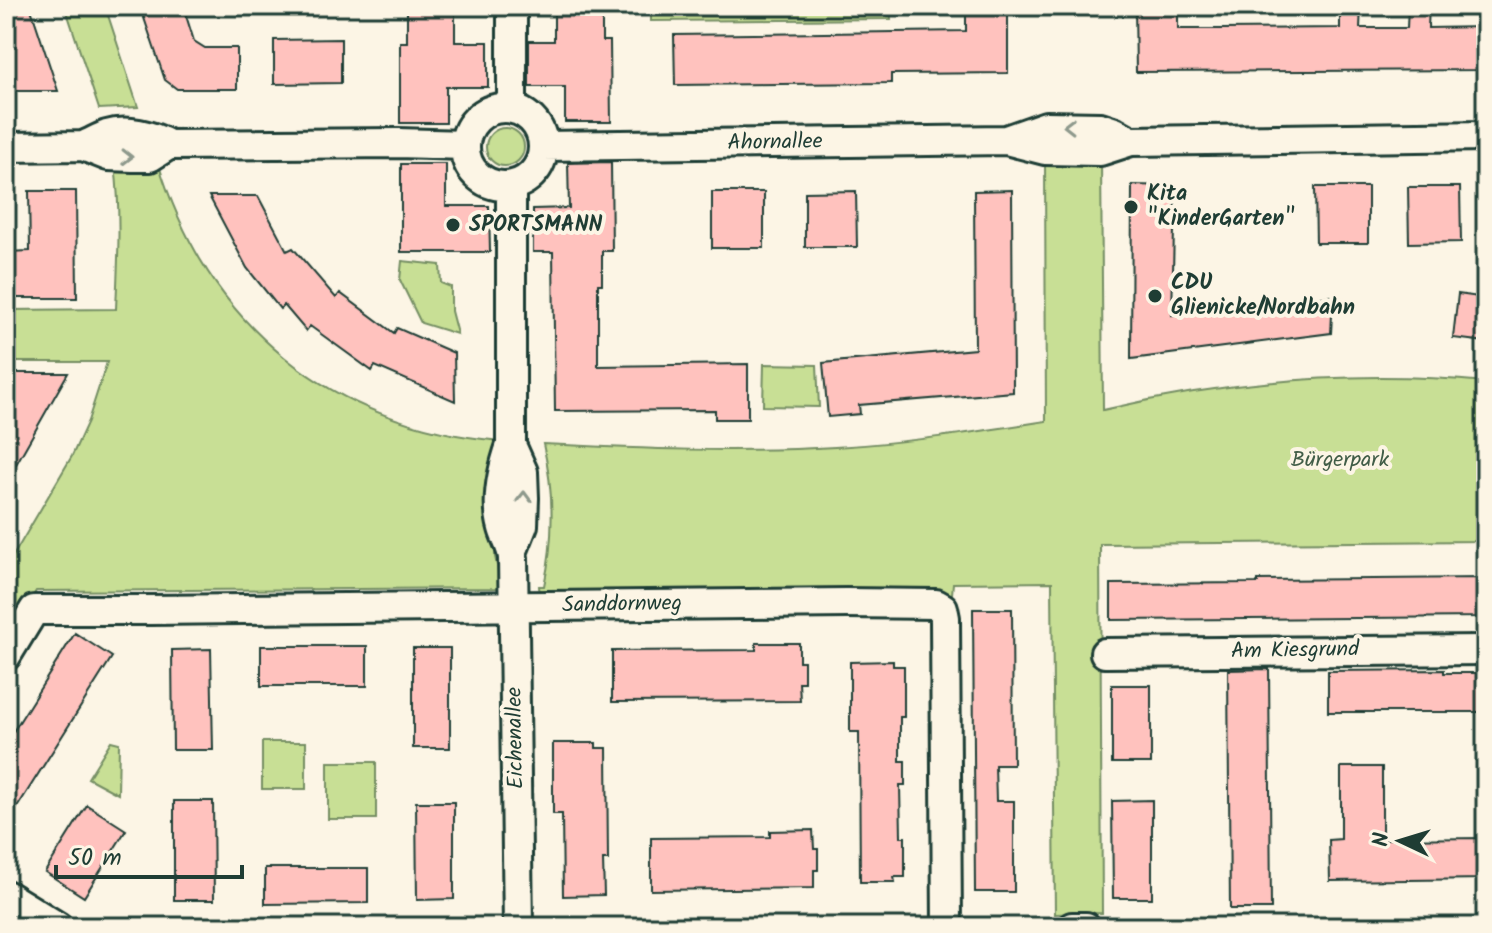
<svg xmlns="http://www.w3.org/2000/svg" width="1492" height="933" font-family="Kalam,sans-serif">
<style>
.green{fill:#c8df95;stroke:#748e64;stroke-width:2}
.building{fill:#ffc2be;stroke:#1f3d34;stroke-width:2}
.lines{fill:none;stroke-linecap:round;stroke-linejoin:round}
.minor-casing{stroke:#1f3d34;stroke-width:34}
.minor{stroke:#fcf5e5;stroke-width:28}
.oneway{stroke:#8e998c}
.poi-dot{fill:#1f3d34;stroke:#fcf5e5;stroke-width:3}
.labels{text-anchor:middle;dominant-baseline:central;stroke-width:8;stroke-linejoin:round;paint-order:stroke}
.street-label{font-size:22px;fill:#1f3d34;stroke:#fcf5e5}
.poi-label{font-size:22px;font-weight:bold;fill:#1f3d34;stroke:#fcf5e5;text-anchor:start}
.park-label{font-size:22px;fill:#415d47;stroke:#fcf5e5}
</style>
<rect width="100%" height="100%" fill="#fcf5e5"/>
<filter id="ink" filterUnits="userSpaceOnUse"><feTurbulence type="fractalNoise" baseFrequency=".0125" numOctaves="2"/><feDisplacementMap in="SourceGraphic" scale="16" xChannelSelector="R" yChannelSelector="G"/><feConvolveMatrix kernelMatrix="1 2 1 2 8 2 1 2 1" color-interpolation-filters="sRGB"/></filter>
<g filter="url(#ink)">
<!-- green -->
<path class="green" d="M65,6H105L138,107L99,109Z
M651,6H890L891,19L651,21Z
M486 147a19 19 0 1 1 38 0a19 19 0 1 1-38 0Z
M1045,157H1101L1103,410C1230,380 1357,370 1486,382V541L1100,544L1102,913L1055,914L1052,582L953,583L952,594L540,597L539,586H544C554,540 554,490 543,444C640,449 738,453 835,447C906,443 976,432 1046,421Z
M158,162C207,325 331,426 501,441L495,474V557L502,588L36,591L6,640V568L72,456L88,421L107,362H6V310L116,309C118,261 121,213 115,165Z
M402,261L440,265L441,283L451,287V311L457,334L421,323L400,280Z
M764,364L817,365L819,407L763,406Z
M111,741L119,743L118,794L88,778Z
M262,742H306V789H262Z
M328,762H376V819H328Z"/>
<!-- building -->
<path class="building" d="M6,6H30L58,91H6Z
M140,6H183L194,41L205,48H237V89H177L165,80Z
M407,6H455V42H488V87H446V123H400V42H407Z
M554,6H602V41H610L611,122H565V87H529V41H554Z
M966,6H1008V73L891,74V83L675,85L674,35L966,31Z
M1135,6H1178V29H1223L1340,28V6H1361L1360,28H1407L1408,6H1429L1428,28L1486,27V70L1136,72Z
M341,39V83L274,84V40Z
M611,162L612,251H602V284H598V366L748,364V419H715V410L555,411L553,252H533V209L569,208L568,163Z
M401,164H446V206H489L490,252H401Z
M1132,185L1175,186L1172,315L1333,296L1331,333L1131,359Z
M1315,187H1368V243H1316Z
M1408,187H1460L1461,242L1409,243Z
M1012,190L1013,392L859,405L860,414L828,417L823,363L975,349L974,191Z
M29,191H76L77,298H6V252L30,251Z
M856,191L857,247H805V192Z
M712,192H764V248H712Z
M209,196H258L287,251L293,248L336,298L340,293L394,333L397,328L454,353L455,401L375,366L372,371L310,326L306,331L284,305L280,309L247,268Z
M1458,294L1486,298V342L1453,338Z
M6,373H68L6,482Z
M1485,578L1486,617L1111,620V584L1258,583V580Z
M973,609H1012L1013,765H995L996,801H1014V892H975Z
M75,633L112,657L6,825V743Z
M756,643H799V661H804V682H799L800,701L612,702V651L756,650Z
M261,646H367V686H261Z
M413,648H450V748H413Z
M211,649L213,750H173L172,650Z
M893,661V666H904V717H900V761H905V785H900L901,837H905V877H894L895,882H860L859,732H850V662Z
M1269,669L1271,909H1230L1228,670Z
M1444,670V673H1486V712H1328V671Z
M1112,685H1151V763H1112Z
M553,743H596V748H607L608,860H603L604,895L563,896L562,814H553Z
M1341,767H1382V839L1486,838V879L1330,881L1329,840L1341,839Z
M1152,800V898H1113L1112,801Z
M174,801H213L214,900H174Z
M416,802H454V899L417,900Z
M87,805L126,830L84,897L45,872Z
M813,830L814,849H818V870H814V888L651,890V838L770,837V831Z
M265,868H368V903L265,904Z"/>
<g class="lines">
<defs>
<path id="minor" d="M512,6V108
M465 147a39 39 0 1 1 78 0a39 39 0 1 1-78 0Z
M1006,140L1046,126L1100,127L1115,132L1131,141
M83,146C91,143 99,138 107,135C127,129 151,135 169,145L398,143L464,145
M544,146L1006,140L1045,150L1100,151L1131,141L1486,136
M6,147L83,146L108,156L133,157H150L169,145
M511,186V445C502,471 495,501 503,528C506,539 512,547 513,558L518,927
M511,445L523,472L524,498L523,525L513,550
M1105,653L1486,650
M6,656L34,610H151L846,603L936,604L943,608L945,618L947,927
M6,895L58,927
M1072,927H1086"/>
</defs>
<!-- minor casing -->
<use href="#minor" class="minor-casing"/>
<!-- minor -->
<use href="#minor" class="minor"/>
</g>
<!-- one-way arrows -->
<defs><path id="oneway-chevron" d="M-2-3.5L2.5 0L-2 3.5" fill="none" stroke-width="1.6" stroke-linecap="round" stroke-linejoin="round" transform="scale(2)"/></defs>
<g class="oneway">
<use href="#oneway-chevron" transform="translate(1069 126) rotate(-179)"/>
<use href="#oneway-chevron" transform="translate(127 157) rotate(1)"/>
<use href="#oneway-chevron" transform="translate(524 497) rotate(-89)"/>
</g>
</g>
<!-- markers -->
<g class="poi-dot">
<circle cx="1131" cy="207" r="8"/>
<circle cx="453" cy="225" r="8"/>
<circle cx="1155" cy="296" r="8"/>
</g>
<g class="labels">
<!-- street labels -->
<g class="street-label">
<text transform="translate(775 143) rotate(-1)">Ahornallee</text>
<text transform="translate(622 605) rotate(-1)">Sanddornweg</text>
<text transform="translate(1295 651) rotate(-1)">Am Kiesgrund</text>
<text transform="translate(516 738) rotate(-91)">Eichenallee</text>
</g>
<!-- poi labels -->
<g class="poi-label">
<text x="1147" y="194">Kita<tspan x="1147" dy="25">"KinderGarten"</tspan></text>
<text x="469" y="225">SPORTSMANN</text>
<text x="1171" y="283">CDU<tspan x="1171" dy="25">Glienicke/Nordbahn</tspan></text>
</g>
<!-- park labels -->
<g class="park-label">
<text x="1340" y="460">Bürgerpark</text>
</g>
</g>
<!-- margin -->
<rect width="1492" height="933" fill="none" stroke="#fcf5e5" stroke-width="32"/>
<rect x="16" y="16" width="1460" height="901" fill="none" stroke="#1f3d34" stroke-width="3" filter="url(#ink)"/>
<!-- north arrow -->
<g transform="translate(1400 841) rotate(274)" stroke="#fcf5e5" stroke-width="6" paint-order="stroke">
<path d="M0-6L14 30L0 20L-14 30Z" fill="#1f3d34"/>
<text y="-12" font-size="22" font-weight="bold" text-anchor="middle" fill="#1f3d34">N</text>
</g>
<!-- scale -->
<path d="M56 865v12h186v-12" fill="none" stroke="#1f3d34" stroke-width="4"/>
<text x="68" y="865" font-size="24" fill="#1f3d34" stroke="#fcf5e5" stroke-width="6" paint-order="stroke">50 m</text>
</svg>
